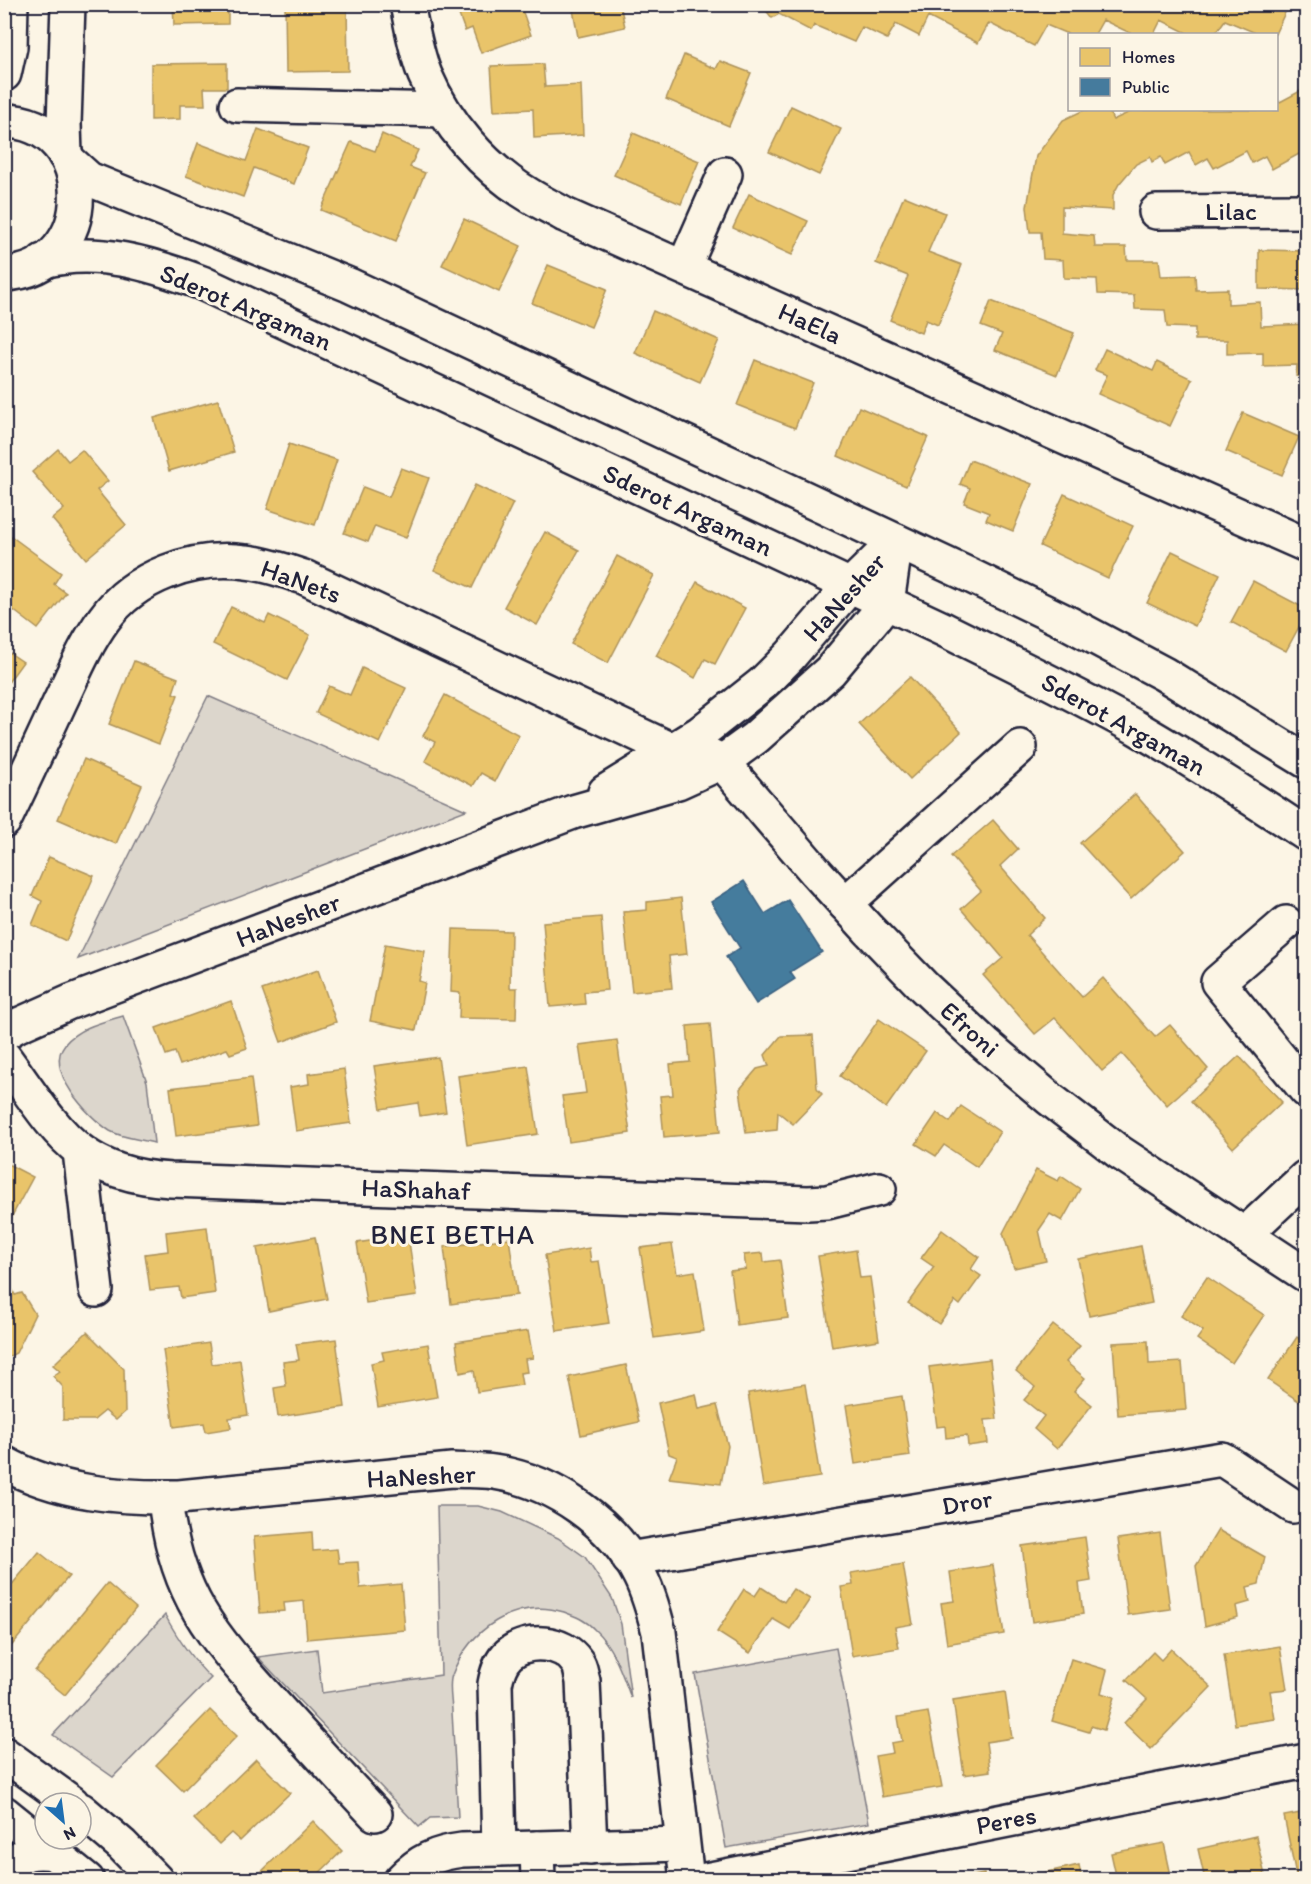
<svg xmlns="http://www.w3.org/2000/svg" width="1311" height="1884" font-family="Itim,sans-serif">
<rect width="100%" height="100%" fill="#fcf5e5"/>
<filter id="ink" filterUnits="userSpaceOnUse"><feTurbulence type="fractalNoise" baseFrequency=".0167" numOctaves="2"/><feDisplacementMap in="SourceGraphic" scale="12" xChannelSelector="R" yChannelSelector="G"/><feConvolveMatrix kernelMatrix="1 2 1 2 8 2 1 2 1" color-interpolation-filters="sRGB"/></filter>
<g filter="url(#ink)">
<g fill="#dcd6cc" stroke="#7f7c84" stroke-width="1.5">
<path d="M208,696l258,114 -388,149z"/>
<path d="M123,1016l24,66 7,61c-13,-4 -32,-5 -44,-12 -22,-14 -66,-61 -45,-87 14,-17 38,-22 58,-28z"/>
<path d="M437,1506h41l24,6 56,26 27,19 27,41 9,26 10,74c-9,-24 -17,-50 -36,-68 -9,-10 -20,-14 -31,-18 -49,-15 -95,18 -112,63 -4,10 0,26 0,37 2,35 4,70 6,105l-28,1 -11,9 -161,-170 59,-8 5,44 119,-18z"/>
<path d="M165,1615c13,24 26,44 46,63l-98,99 -60,-42z"/>
<path d="M836,1648l33,175 -143,25 -31,-174z"/>
</g>
<g fill="#e9c46a" stroke="#ad935c" stroke-width="1.5">
<path d="M173,4h55v20l-54,1z"/>
<path d="M285,4h62l1,67 -62,1z"/>
<path d="M455,4h65l11,31 -50,18 -9,-25 -7,3z"/>
<path d="M572,4h48l5,23 -47,10z"/>
<path d="M761,4h528l-14,30h-17l-33,-14 -10,14h-26l-28,-14 -7,14h-22l-29,-14 -8,14 -25,1 -24,-10 -12,21 -45,-23 -11,20 -50,-26 -9,19 -23,-12 -9,15 -25,-12 -8,15 -40,-17 -3,6 -32,-17 -7,4z"/>
<path d="M684,55l32,14 4,-8 31,12 -22,53 -63,-27z"/>
<path d="M227,63v25h-23l1,17h-25v14l-29,1v-56z"/>
<path d="M543,64l2,23 36,-2 2,50 -49,3 -1,-29 -39,2 -3,-45z"/>
<path d="M1306,88v79l-7,-13 -27,15 -7,-13 -13,7 -6,-12 -32,17 -6,-10 -12,7 -7,-13 -24,13 -4,-8 -9,5 -2,-5 -14,7 -17,20 -6,11v15l-51,-3v26l32,3 1,11h31l1,13h32l2,16 34,-1 1,15 32,-1v15l32,-2 1,24 45,-2v53l-10,-1 1,-11 -34,1v-13l-36,1v-14h-32v-12l-28,-1 -2,-17 -30,-1 -1,-14 -36,-1 -1,-15 -33,-1 -1,-18 -20,-1 -2,-27h-11l-3,-25 9,-51 27,-36 21,-10h24l5,10 21,-10h142v-6z"/>
<path d="M791,106l50,23 -22,46 -50,-23z"/>
<path d="M258,129l50,19 -14,36 -40,-16 -11,29 -57,-21 12,-33 48,18z"/>
<path d="M633,133l66,28 -18,43 -67,-29z"/>
<path d="M382,134l36,16 -8,17 15,6 -29,68 -75,-31 30,-68 24,9z"/>
<path d="M749,194l59,27 -16,34 -59,-27z"/>
<path d="M904,196l41,17 -17,39 34,13 -24,60 -12,-5 -5,13 -31,-13 18,-44 -32,-13z"/>
<path d="M464,219l57,27 -22,46 -57,-27z"/>
<path d="M1259,250l47,1v39l-47,-1z"/>
<path d="M548,265l59,24 -16,38 -59,-24z"/>
<path d="M991,301l83,32 -17,42 -62,-25 7,-16 -21,-8z"/>
<path d="M653,311l66,29 -19,42 -65,-29z"/>
<path d="M1105,349l48,22 4,-9 35,17 -22,47 -72,-32 9,-19 -12,-5z"/>
<path d="M755,360l58,23 -18,45 -58,-23z"/>
<path d="M218,400l16,52 -65,19 -15,-53z"/>
<path d="M859,407l69,30 -22,49 -68,-30z"/>
<path d="M1243,413l56,24 -17,38 -56,-24z"/>
<path d="M289,444l48,16 -22,65 -48,-16z"/>
<path d="M58,449l10,12 14,-11 26,31 -11,9 29,35 -40,34 -34,-40 12,-10 -32,-37z"/>
<path d="M970,460l62,24 -19,47 -27,-11 3,-7 -25,-10 6,-15 -10,-4z"/>
<path d="M401,468l28,10 -23,60 -31,-12 -7,16 -24,-9 19,-46 26,10z"/>
<path d="M475,485l38,18 -41,85 -38,-18z"/>
<path d="M1064,494l69,32 -25,52 -68,-32z"/>
<path d="M4,531l57,42 -7,11 12,9 -28,36 -34,-26z"/>
<path d="M545,532l34,18 -42,75 -33,-18z"/>
<path d="M1172,551l48,23 -25,52 -48,-23z"/>
<path d="M617,556l37,19 -46,88 -37,-19z"/>
<path d="M1253,581l53,28v5l-20,37 -55,-29z"/>
<path d="M697,582l48,26 -30,56 -10,-5 -10,19 -39,-22z"/>
<path d="M231,607l34,16 4,-8 41,20 -23,45 -74,-36z"/>
<path d="M4,649l19,13 -19,26z"/>
<path d="M134,661l44,17 -5,15 5,2 -19,49 -50,-20z"/>
<path d="M362,668l44,20 -26,55 -64,-30 13,-27 21,9z"/>
<path d="M910,677l51,55 -51,47 -51,-55z"/>
<path d="M445,695l74,40 -24,46 -14,-8 -8,13 -48,-25 10,-19 -12,-6z"/>
<path d="M84,759l58,26 -26,59 -58,-25z"/>
<path d="M1135,794l50,57 -54,48 -51,-56z"/>
<path d="M993,820l25,29 -18,17 45,52 -18,17 55,62 21,-19 52,59 15,-12 38,44 -41,36 -45,-51 -20,17 -47,-53 -20,16 -52,-59 20,-17 -42,-49 20,-18 -30,-35z"/>
<path d="M49,857l45,19 -28,65 -34,-16 10,-24 -10,-5z"/>
<path d="M681,898l6,56 -18,2 3,32 -40,4 -9,-80 24,-2v-8z"/>
<path d="M601,917l6,73 -23,2 1,12 -35,3 -7,-85z"/>
<path d="M453,929l58,2 -1,57h7l-1,31 -57,-1 1,-25 -9,-1z"/>
<path d="M385,944l40,7 -6,30 6,2 -9,47 -46,-9z"/>
<path d="M318,970l18,52 -55,20 -19,-52z"/>
<path d="M231,1001l16,47 -17,6 -3,-5 -47,16 -5,-13 -9,3 -10,-27z"/>
<path d="M879,1019l47,32 -40,57 -46,-32z"/>
<path d="M710,1024l10,108 -56,5 -4,-41 13,-1 -3,-31 20,-2 -3,-36z"/>
<path d="M813,1035l4,53 5,6 -29,30 -15,-12 -1,18 -31,3 -6,-44 17,-20 12,-3 -4,-11 16,-19z"/>
<path d="M617,1040l13,93 -61,9 -7,-46 24,-3 -7,-48z"/>
<path d="M1239,1056l43,46 -49,46 -42,-47z"/>
<path d="M438,1057l8,55 -26,4 -2,-13 -37,6 -7,-43z"/>
<path d="M528,1066l10,68 -71,11 -9,-69z"/>
<path d="M344,1069l7,54 -55,8 -6,-44 19,-3 -1,-10z"/>
<path d="M251,1078l6,48 -81,10 -6,-48z"/>
<path d="M961,1106l39,26 -23,35 -33,-22 -8,11 -20,-12 21,-31 13,9z"/>
<path d="M4,1162l29,15 -29,54z"/>
<path d="M1036,1170l22,11 3,-5 19,13 -18,32 -12,-7 -11,16 7,31 -32,7 -11,-35z"/>
<path d="M207,1227l8,66 -34,5 -2,-11 -29,3 -5,-36 23,-3 -2,-19z"/>
<path d="M942,1230l37,27 -8,12 10,7 -21,29 -5,-4 -16,23 -31,-21 26,-36 -13,-9z"/>
<path d="M408,1235l9,61 -51,7 -9,-60z"/>
<path d="M315,1237l12,62 -58,12 -12,-63z"/>
<path d="M509,1238l8,57 -66,9 -7,-57z"/>
<path d="M672,1244l5,30 18,-3 9,60 -50,7 -14,-90z"/>
<path d="M1141,1246l11,57 -63,13 -11,-57z"/>
<path d="M589,1248l2,14 8,-1 10,62 -52,8 -12,-76z"/>
<path d="M856,1250l4,28 10,-1 9,63 -47,7 -14,-91z"/>
<path d="M763,1253l1,9 16,-2 8,58 -51,7 -7,-54 16,-2 -2,-14z"/>
<path d="M4,1272l11,23 7,-2 13,21 -19,39 -12,6z"/>
<path d="M1207,1277l57,38 -32,48 -35,-24 6,-8 -22,-15z"/>
<path d="M1053,1325l27,21 -14,16 19,16 -11,13 18,14 -35,44 -23,-20 10,-13 -20,-16 11,-13 -19,-16z"/>
<path d="M528,1331l5,27 -8,1 2,13 -7,1 2,12 -45,7 -3,-22 -14,3 -4,-31z"/>
<path d="M87,1332l37,37 1,43 -9,8 -11,-9 -11,9h-31v-33l-10,-11 7,-5 -7,-6z"/>
<path d="M1297,1337l9,6v63l-38,-26z"/>
<path d="M336,1339l9,68 -67,10 -4,-29 12,-2 -3,-24 16,-2 -3,-16z"/>
<path d="M1148,1341l1,23 33,-2 4,48 -68,5 -5,-72z"/>
<path d="M209,1343l3,21 28,-4 8,55 -19,3 2,10 -25,4 -2,-9 -30,4 -11,-77z"/>
<path d="M428,1344l9,53 -59,10 -7,-44 13,-3 -2,-8z"/>
<path d="M990,1359l7,60 -12,1 3,23 -20,3 -1,-10 -21,2 -1,-12 -8,1 -8,-60z"/>
<path d="M626,1365l13,57 -58,13 -12,-58z"/>
<path d="M805,1384l15,93 -57,9 -15,-93z"/>
<path d="M696,1394l3,15 18,-4 11,41 -7,38 -52,-6 8,-21 -8,-3 -11,-51z"/>
<path d="M902,1396l8,60 -55,8 -9,-59z"/>
<path d="M1218,1530l47,27 -6,27 -12,3 3,15 -14,4 2,11 -33,9 -9,-60z"/>
<path d="M312,1532l1,19 24,-2 2,14 19,-1 2,26 41,-4 4,46 -98,9 -3,-38 -20,2 1,8 -25,2 -6,-76z"/>
<path d="M1160,1533l10,76 -42,6 -10,-76z"/>
<path d="M1085,1537l6,44 -12,2 4,31 -51,8 -10,-76z"/>
<path d="M39,1552l30,24 -65,79v-61z"/>
<path d="M903,1564l10,60 -18,3 4,21 -47,8 -11,-69 12,-2 -2,-12z"/>
<path d="M993,1565l11,69 -57,10 -6,-41 13,-2 -4,-29z"/>
<path d="M107,1583l29,25 -71,87 -30,-24z"/>
<path d="M761,1587l23,15 9,-13 17,10 -20,30 -17,-10 -23,34 -33,-21 27,-43 11,7z"/>
<path d="M1280,1646l7,43 -17,2 5,28 -40,6 -11,-70z"/>
<path d="M1171,1649l40,38 -60,62 -27,-26 23,-24 -21,-19 27,-28 8,8z"/>
<path d="M1071,1659l36,11 -6,23 13,4 -10,33 -13,-4 -2,6 -37,-11z"/>
<path d="M1005,1692l7,46 -26,4 4,29 -26,4 -11,-75z"/>
<path d="M210,1710l27,26 -54,55 -27,-26z"/>
<path d="M928,1712l14,75 -60,10 -7,-41 18,-3 -2,-10 11,-2 -4,-24z"/>
<path d="M256,1759l34,34 -50,48 -9,-8 -12,11 -25,-25z"/>
<path d="M1306,1812v68h-9l-13,-64z"/>
<path d="M313,1821l29,30 -30,29h-59z"/>
<path d="M1256,1836l10,44h-61l-7,-31z"/>
<path d="M1164,1843l8,37h-55l-6,-27z"/>
<path d="M1079,1865l3,15h-71z"/>
<path d="M984,1874l1,6h-32z"/>
</g>
<path fill="#457b9d" stroke="#3a6080" stroke-width="1.5" d="M744,881l21,33 23,-14 34,52 -32,20 5,7 -39,25 -30,-47 14,-9 -29,-46z"/>
<g fill="none" stroke-linecap="round" stroke-linejoin="round">
<g stroke="#22223b" stroke-width="38">
<g id="minor">
<path d="M407,4c5,24 9,49 18,71 21,49 59,93 104,120 11,7 24,13 36,20l741,330"/>
<path d="M237,105l206,5"/>
<path d="M69,161l20,18 260,106 620,290 99,48 96,51 142,87"/>
<path d="M1156,212l150,-1"/>
<path d="M43,261c55,-14 108,3 159,22l741,346c64,32 129,63 192,98 58,34 115,70 171,107"/>
<path d="M684,267l41,-93"/>
<path d="M605,792l95,-59 62,-49 28,-28 60,-70 46,-45"/>
<path d="M4,821c19,-39 37,-78 55,-117 14,-29 26,-59 45,-85 31,-43 90,-64 142,-57 20,2 39,9 58,15l370,174 37,5 10,5 95,111 52,57 56,58 61,57 65,55 69,53 187,123"/>
<path d="M845,904l175,-157"/>
<path d="M1286,923l-68,59 88,108"/>
<path d="M4,1033l12,-7 54,-24 503,-190 105,-30 44,-20 33,-24 75,-67 57,-68 9,-62"/>
<path d="M4,1057c52,71 71,117 167,123l637,23 19,-1 52,-13"/>
<path d="M80,1151l16,139"/>
<path d="M1244,1235l62,-58"/>
<path d="M4,1463c53,30 115,35 175,34l273,-27c14,1 28,0 42,2 59,9 119,50 146,104 9,18 14,37 19,56l28,248"/>
<path d="M165,1497c9,100 50,142 114,213 32,35 64,70 96,104"/>
<path d="M629,1559l593,-100 71,47"/>
<path d="M4,1754l68,49"/>
<path d="M81,1810l41,35 34,35"/>
<path d="M4,1813l83,67"/>
<path d="M537,1848l1,32"/>
<path d="M499,1849l-4,-165c2,-11 5,-22 14,-30 19,-16 54,-13 68,8 4,5 4,13 6,19l7,166"/>
<path d="M4,1871c19,-19 25,-21 52,-18"/>
<path d="M401,1880c18,-19 35,-27 61,-30l220,-6"/>
<path d="M706,1880l600,-119"/>
</g>
</g>
<g stroke="#22223b" stroke-width="38">
<g id="major">
<path d="M4,74l6,-27 1,-43"/>
<path d="M4,121c96,1 97,149 0,153"/>
<path d="M65,155l-1,-31 4,-120"/>
</g>
</g>
<use href="#minor" stroke="#fcf5e5" stroke-width="33"/>
<use href="#major" stroke="#fcf5e5" stroke-width="33"/>
</g>
</g>
<g text-anchor="middle" stroke-width="6" stroke-linejoin="round" paint-order="stroke">
<g font-size="26" fill="#22223b" stroke="#fcf5e5">
<text x="1231" y="220">Lilac</text>
<text transform="translate(246 307) rotate(23)" y="9">Sderot Argaman</text>
<text transform="translate(810 323) rotate(24)" y="9">HaEla</text>
<text transform="translate(688 510) rotate(25)" y="9">Sderot Argaman</text>
<text transform="translate(301 581) rotate(20)" y="9">HaNets</text>
<text transform="translate(844 597) rotate(-48)" y="9">HaNesher</text>
<text transform="translate(1124 724) rotate(29)" y="9">Sderot Argaman</text>
<text transform="translate(288 920) rotate(-21)" y="9">HaNesher</text>
<text transform="translate(970 1029) rotate(42)" y="9">Efroni</text>
<text transform="translate(416 1189) rotate(2)" y="9">HaShahaf</text>
<text transform="translate(421 1476) rotate(-3)" y="9">HaNesher</text>
<text transform="translate(967 1502) rotate(-10)" y="9">Dror</text>
<text transform="translate(1006 1820) rotate(-11)" y="9">Peres</text>
</g>
<g font-size="27" letter-spacing="1.5" fill="#22223b" stroke="#fcf5e5">
<text x="453" y="1244">BNEI BETHA</text>
</g>
</g>
<rect width="1311" height="1884" fill="none" stroke="#fcf5e5" stroke-width="24"/>
<rect x="12" y="12" width="1287" height="1860" fill="none" stroke="#22223b" stroke-width="2" filter="url(#ink)"/>
<rect x="1068" y="33" width="210" height="78" fill="#fcf5e5" stroke="#a5a1a1" stroke-width="1.5"/>
<rect x="1080" y="48" width="30" height="18" fill="#e9c46a" stroke="#a5a1a1" stroke-width="1.5"/>
<text x="1122" y="63" font-size="18" fill="#22223b">Homes</text>
<rect x="1080" y="78" width="30" height="18" fill="#457b9d" stroke="#a5a1a1" stroke-width="1.5"/>
<text x="1122" y="93" font-size="18" fill="#22223b">Public</text>
<g transform="translate(63 1821) rotate(152)"><circle r="28" fill="#fcf5e5" stroke="#a5a1a1" stroke-width="1.5"/>
<path d="M0-4.5L10 22L0 15L-10 22Z" fill="#1f6fb2"/>
<text y="-9" font-size="16" font-weight="bold" text-anchor="middle" fill="#22223b">N</text>
</g>
</svg>
